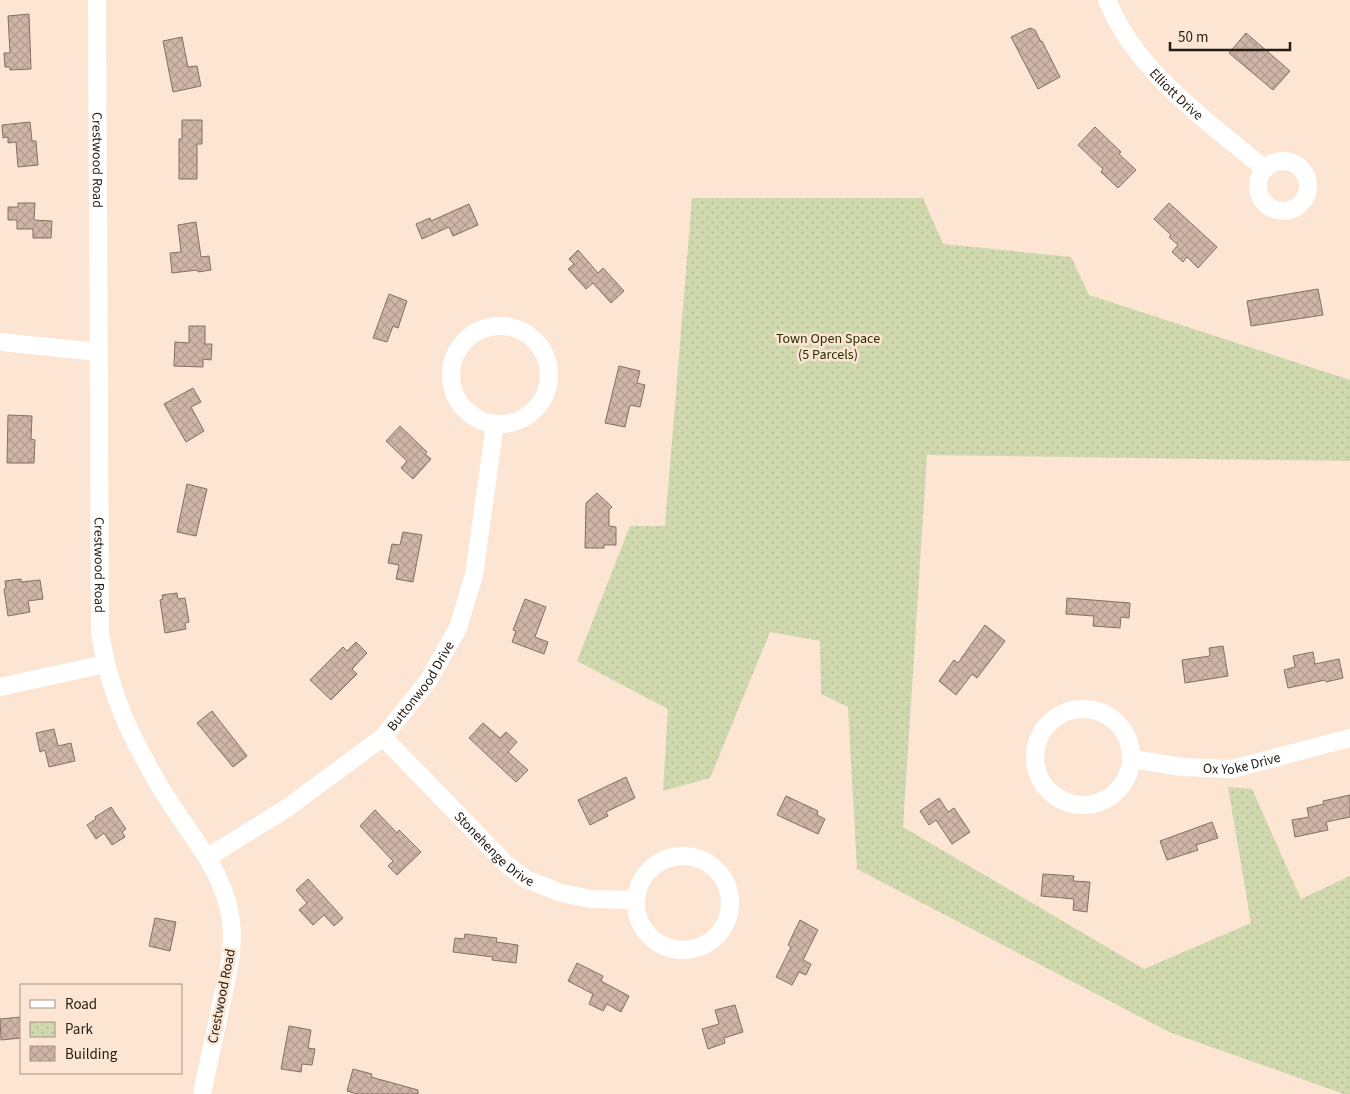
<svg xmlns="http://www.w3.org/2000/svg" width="1350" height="1094" font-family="'Source Sans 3',sans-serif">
<defs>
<pattern id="park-dots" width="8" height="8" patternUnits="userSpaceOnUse" patternTransform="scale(1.25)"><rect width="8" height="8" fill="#d0d8ae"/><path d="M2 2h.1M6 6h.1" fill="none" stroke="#b2b995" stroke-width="1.8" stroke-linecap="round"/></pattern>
<pattern id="building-cross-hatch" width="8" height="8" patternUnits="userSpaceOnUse" patternTransform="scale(1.25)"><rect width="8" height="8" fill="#cfb4a8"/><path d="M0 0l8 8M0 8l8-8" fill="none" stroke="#b29a90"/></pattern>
</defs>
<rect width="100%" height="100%" fill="#fce5d2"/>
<path fill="url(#park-dots)" d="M692,198h231l20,46 128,13 18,38 261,85v81l-423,-6 -24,372 241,142 107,-46 -23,-136 24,2 49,110 49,-23v218h-6l-175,-62 -312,-163 -9,-162 -27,-13 -1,-53 -50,-9 -60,146 -47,13 5,-82 -91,-48 53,-135h35z"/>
<g fill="url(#building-cross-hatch)" stroke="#866e62">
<path d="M29,14l2,55 -21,1v-3h-5l-1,-14h6l-2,-37z"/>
<path d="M1030,28l5,2 6,12 1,-1 18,36 -22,12 -27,-52z"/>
<path d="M1246,33l44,38 -17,19 -44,-37z"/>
<path d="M182,37l6,30 9,-1 4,20 -28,6 -10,-51z"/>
<path d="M182,120h20v24h-5v35h-18v-40h3z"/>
<path d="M30,122l2,19h4l2,24 -20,2 -2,-25 -8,1v-6l-5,1 -1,-13z"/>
<path d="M1095,127l26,25 -2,2 17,16 -18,18 -17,-16 2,-3 -25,-24z"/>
<path d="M18,203h17l-1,17 18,1 -1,17h-18v-9h-16v-9h-9v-13h10z"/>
<path d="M1169,203l48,44 -19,21 -11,-11 -4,5 -11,-10 6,-7 -9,-8 2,-2 -17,-16z"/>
<path d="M469,204l9,21 -25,11 -4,-9 -27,12 -6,-15 14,-6 1,3z"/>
<path d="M196,222l5,35 8,-1 2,14 -13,2 -1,-2 -25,3 -2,-20 11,-1 -3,-27z"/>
<path d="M578,250l20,23 5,-5 21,23 -13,12 -18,-20 -7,6 -18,-20 6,-5 -5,-5z"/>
<path d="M1318,289l5,26 -72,11 -4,-25z"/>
<path d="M389,294l18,7 -9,27 -5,-2 -6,16 -14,-4z"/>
<path d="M189,326h16v18h7l-1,16 -8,-1v8l-29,-1 1,-24 14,1z"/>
<path d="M619,366l21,5 -3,12 8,2 -5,22 -10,-2 -5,22 -20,-4z"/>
<path d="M193,388l8,14 -10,5 13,24 -18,11 -22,-38z"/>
<path d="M8,415l24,1 -1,23 4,1 -1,23h-27z"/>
<path d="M400,426l27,26 -2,2 6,5 -18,20 -12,-11 6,-7 -21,-20z"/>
<path d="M187,484l20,5 -11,47 -19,-4z"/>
<path d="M597,493l15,14 -3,3v16l7,1v18h-12v3h-19l1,-45z"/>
<path d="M403,532l19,3 -9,47 -17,-3 3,-14 -11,-2 4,-19 8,1z"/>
<path d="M21,579v3l19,-2 3,19 -15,2 2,11 -22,4 -4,-27h2l-1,-8z"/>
<path d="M177,593l1,6 7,-1 4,24 -4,1 1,6 -21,4 -5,-33 3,-1 -1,-4z"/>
<path d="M1067,598l63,5 -1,15 -8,-1 -1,11 -27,-2 1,-10 -28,-2z"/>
<path d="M525,599l21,8 -11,30 13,5 -4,12 -32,-12 4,-11 -3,-1z"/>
<path d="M985,625l20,16 -28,37 -5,-4 -16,21 -17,-14 15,-21 4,3z"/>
<path d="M356,642l11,11 -15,16 5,5 -26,26 -21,-20 33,-33 4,4z"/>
<path d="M1223,646l5,30 -43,7 -3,-23 28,-4 -1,-8z"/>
<path d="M1313,652l2,12 24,-5 4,19 -17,4 -1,-2 -37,8 -4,-18 11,-3 -2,-11z"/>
<path d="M212,711l35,45 -14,11 -36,-44z"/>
<path d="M483,723l17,15 6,-6 11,10 -9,10 20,18 -12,12 -47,-44z"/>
<path d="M54,729l4,17 13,-3 4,18 -26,6 -4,-17 -5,2 -4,-19z"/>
<path d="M626,777l9,21 -29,14 2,4 -18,9 -12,-25z"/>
<path d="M1350,795v22l-24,5 2,8 -33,7 -3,-17 17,-3 -2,-9 17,-4 -1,-3z"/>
<path d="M786,796l32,15 -1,4 8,4 -7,15 -41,-19z"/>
<path d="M939,798l9,14 6,-4 16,24 -18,12 -16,-24 -7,5 -9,-14z"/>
<path d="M111,807l15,22 -4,3 3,5 -13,8 -8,-12 -8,6 -9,-14 9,-6 -1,-2z"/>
<path d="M375,810l22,23 2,-3 22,22 -24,23 -9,-9 5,-5 -33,-35z"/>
<path d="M1212,822l6,16 -22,7 2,5 -31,10 -7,-19z"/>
<path d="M1043,874l31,2 -1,5 17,1 -3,30 -14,-2 1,-11 -33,-3z"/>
<path d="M308,879l35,39 -9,8 -10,-11 -11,10 -14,-15 8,-7 -11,-13z"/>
<path d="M155,918l21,4 -6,29 -21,-5z"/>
<path d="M800,920l18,10 -15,30 8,4 -5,11 -7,-3 -7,13 -16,-8 15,-30 -3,-2z"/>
<path d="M465,934l32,4 -1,4 22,3 -2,18 -24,-3 1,-3 -40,-5 2,-14 9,1z"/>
<path d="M577,963l26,13 -2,5 28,15 -8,16 -14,-8 -4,7 -14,-7 4,-10 -25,-13z"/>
<path d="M735,1005l8,27 -19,6 1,5 -17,6 -6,-20 17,-5 -4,-14z"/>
<path d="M21,1017v21l-20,2 -1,-21z"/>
<path d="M289,1026l22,4 -3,18 7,1 -3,16 -10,-1 -1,8 -20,-3z"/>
<path d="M353,1069l19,5 -1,3 47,13v4h-61l-10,-3z"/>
</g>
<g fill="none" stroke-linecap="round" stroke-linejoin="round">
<g stroke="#fff" stroke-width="18">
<path id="s1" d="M97,0l3,633c10,62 30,103 62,157 28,47 69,86 70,144 0,24 -6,48 -11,71 -6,30 -13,59 -19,89"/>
<path id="s2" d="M1107,0c29,72 100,121 158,169"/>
<circle cx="1283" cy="186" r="25"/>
<circle cx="500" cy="375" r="49"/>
<path d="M0,342l98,10"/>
<path d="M0,687l105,-23"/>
<circle cx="1083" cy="757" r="48"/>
<path id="s3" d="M383,737l123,127 20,15 35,14 30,6 45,1"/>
<path id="s4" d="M1132,759l50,8 50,2 118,-31"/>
<circle cx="683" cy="903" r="47"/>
<path id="s5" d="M208,857l79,-49 96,-71 45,-56 30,-53 16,-53 21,-151"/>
</g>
</g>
<g text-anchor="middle" stroke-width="5" stroke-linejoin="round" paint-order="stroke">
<g font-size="14" fill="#241c15" stroke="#fce5d2">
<text dy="5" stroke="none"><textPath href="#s2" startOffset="118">Elliott Drive</textPath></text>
<text dy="5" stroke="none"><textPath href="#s1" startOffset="160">Crestwood Road</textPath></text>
<text dy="5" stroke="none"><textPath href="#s1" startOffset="565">Crestwood Road</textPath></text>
<text dy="5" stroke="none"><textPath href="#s5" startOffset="276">Buttonwood Drive</textPath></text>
<text dy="5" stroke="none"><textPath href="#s4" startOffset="111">Ox Yoke Drive</textPath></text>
<text dy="5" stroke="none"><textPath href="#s3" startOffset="158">Stonehenge Drive</textPath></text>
<text transform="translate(221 996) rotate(-79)" y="5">Crestwood Road</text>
</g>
<g font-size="14" fill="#2a2e07" stroke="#fce5d2">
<text x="828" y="343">Town Open Space<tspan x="828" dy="16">(5 Parcels)</tspan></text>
</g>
</g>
<rect x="20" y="984" width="162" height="90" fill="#fce5d2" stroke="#a69586"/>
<rect x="30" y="1000" width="25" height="8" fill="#ffffff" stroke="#a69586"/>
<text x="65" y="1009" font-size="15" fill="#241c15">Road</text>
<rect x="30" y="1022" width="25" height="15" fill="url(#park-dots)" stroke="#a69586"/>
<text x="65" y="1034" font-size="15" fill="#241c15">Park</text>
<rect x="30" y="1046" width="25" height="15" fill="url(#building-cross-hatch)" stroke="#a69586"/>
<text x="65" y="1059" font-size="15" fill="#241c15">Building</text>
<path d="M1170 42v8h120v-8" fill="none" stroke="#241c15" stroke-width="2.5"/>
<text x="1178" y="42" font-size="15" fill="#241c15" stroke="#fce5d2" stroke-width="4" paint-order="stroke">50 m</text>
</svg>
